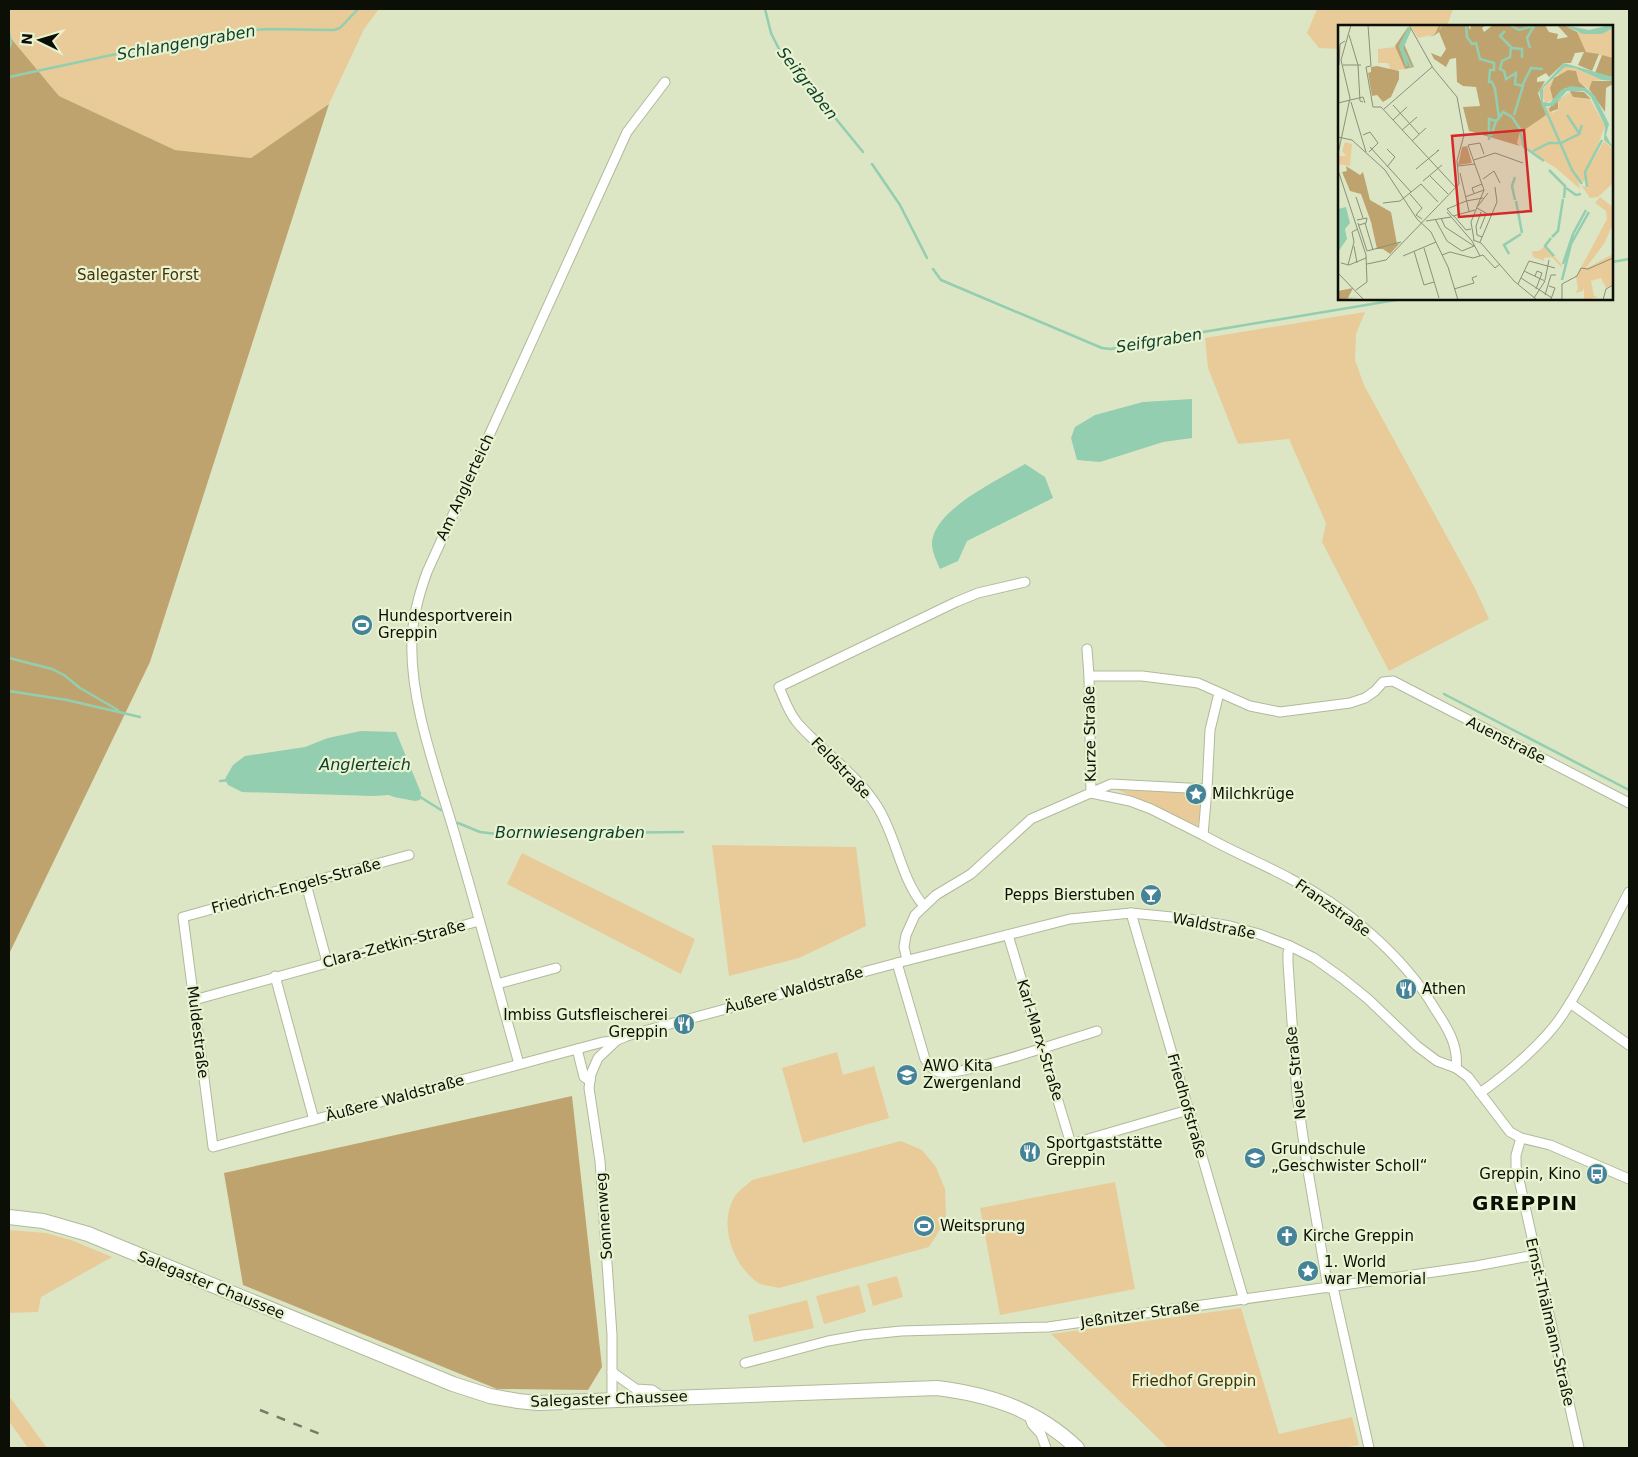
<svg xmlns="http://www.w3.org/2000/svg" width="1638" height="1457" font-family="'DejaVu Sans',sans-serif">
<rect width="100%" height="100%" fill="#dce6c5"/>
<g fill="#e8cb98">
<path d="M9,9h370l-15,20 -35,75 -78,54 -76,-8 -116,-54 -50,-60z"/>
<path d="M1317,9h136l-6,17h-108v23l-20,-1 -12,-15z"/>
<path d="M1365,312l-9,22 -1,26 9,25 111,203 14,31 -14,7 -86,45 -67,-129 4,-19 -37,-84 -51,5 -30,-76 -3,-30z"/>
<path d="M1118,790l84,2 -4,34z"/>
<path d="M712,845l144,2 10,79 -67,32 -70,18z"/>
<path d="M522,853l173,86 -14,35 -174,-90z"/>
<path d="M837,1052l6,23 31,-9 15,52 -86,25 -21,-75z"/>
<path d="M901,1141l21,9 14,17 9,22 1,31 -17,27 -150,41c-7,-2 -17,-2 -22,-6 -25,-18 -39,-59 -22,-86 4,-6 12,-11 17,-16z"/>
<path d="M1115,1182l20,107 -135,26 -20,-107z"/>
<path d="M9,1230l37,3 25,7 41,17 -71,40 -3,15 -29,1z"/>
<path d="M897,1276l6,21 -30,9 -6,-22z"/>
<path d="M859,1285l7,27 -42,12 -8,-28z"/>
<path d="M807,1300l7,28 -60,14 -6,-27z"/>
<path d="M1241,1308l38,126 73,-17 7,28 -15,3h-176l-117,-114z"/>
<path d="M9,1396l38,52h-19l-19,-27z"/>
</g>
<g fill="#bfa36f">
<path d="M9,36l50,60 116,54 76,8 78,-54 -179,558 -141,292z"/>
<path d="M572,1096l30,271 -14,23 -91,-1 -254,-104 -19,-112z"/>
</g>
<g fill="#92ceaf">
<path d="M1192,399v39l-29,4 -63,20 -23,-2 -6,-22 4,-11 20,-12 48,-13z"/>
<path d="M1025,464l20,13 8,21 -86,43 -9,20 -18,8c-3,-7 -8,-17 -8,-25 0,-34 67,-64 93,-80z"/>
<path d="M361,731l35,1 25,61 -1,7 -5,1 -21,-4 -5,-2 -15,1 -132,-4 -14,-7 -3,-6 8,-14 12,-9 60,-9 23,-9z"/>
</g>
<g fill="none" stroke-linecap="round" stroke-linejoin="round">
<g stroke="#92ceaf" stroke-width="2.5">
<path d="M765,9l6,24 8,16 84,103"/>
<path d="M9,33l2,10 -2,5"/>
<path d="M9,77l196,-42 61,-6 68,1 6,-2 18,-19"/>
<path d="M872,164l28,41 27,53"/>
<path d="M1612,262l17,-3"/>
<path d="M933,269l8,11 161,68 9,1 50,-10 241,-40"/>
<path d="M9,658l43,11 12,6 16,13 38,22"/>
<path d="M9,691l58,9 73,17"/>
<path d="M1444,694l185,96"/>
<path d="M220,781l10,-1"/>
<path d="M417,795l24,15"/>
<path d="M458,823l22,9 17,2 186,-2"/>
</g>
<g stroke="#b0ba9b" stroke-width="11">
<g id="street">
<path d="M1087,649l2,27 2,117"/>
<path d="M1089,676h53l56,7 52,23 30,6 70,-9 15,-5 10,-7 8,-9 10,-1 236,122"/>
<path d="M1207,789l3,-59 9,-37"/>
<path d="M1203,835c28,16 58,28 86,43 56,28 114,77 146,131 12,18 24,37 21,59"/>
<path d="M409,855l-226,62 30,230 334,-90 56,-15 12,-1 12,-5 17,-5 253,-68 173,-44 61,-6 51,5 48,8 29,8 31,12 24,12 28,20 26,21 49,47 20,15 19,7 12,9 42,55 11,6 29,7 79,34"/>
<path d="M306,884l21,78"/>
<path d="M924,906c-24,-28 -27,-69 -47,-100 -15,-24 -39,-43 -60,-63 -7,-7 -15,-14 -21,-22 -8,-10 -12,-23 -17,-34l177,-85 22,-9 47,-11"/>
<path d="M1131,913l113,387"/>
<path d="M1008,935l63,209 117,-34"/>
<path d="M1290,946l-2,7v10l9,132 10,70 21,123"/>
<path d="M907,960l-3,-13 2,-12 9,-20 21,-20 35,-21 60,-55 80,-35 96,5 -4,46 -52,-26 -21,-8 -39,-8"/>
<path d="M897,963l28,96c3,5 7,10 13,13 21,6 132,-33 159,-41"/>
<path d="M275,976l39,144"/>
<path d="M497,984l59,-16"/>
<path d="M194,1000l285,-79"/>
<path d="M1570,1003l59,42"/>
<path d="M577,1049l7,28 6,4"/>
<path d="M519,1064c-20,-71 -39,-144 -60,-215 -18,-66 -50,-142 -47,-210 1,-23 7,-45 15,-67l200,-440 38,-50"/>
<path d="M1480,1093c28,-20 65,-51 83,-79 25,-37 45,-83 66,-122"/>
<path d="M1521,1138l-5,17v11l63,282"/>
<path d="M1333,1287l36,161"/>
<path d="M745,1363l83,-22 34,-6 39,-4 147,-4 428,-61 59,-11"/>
<path d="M612,1372l24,17 16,1 10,7"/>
<path d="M612,1400v-65l-12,-174 -11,-73 2,-14 7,-16 17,-16"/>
<path d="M1028,1412l4,12 9,10 5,14"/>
</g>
</g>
<g stroke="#b0ba9b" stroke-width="16">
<path id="secondary" d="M9,1217l34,4 45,13 365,150 37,12 28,5 20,2 399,-15c55,7 100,22 140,60"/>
</g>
<use href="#street" stroke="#fff" stroke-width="9"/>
<use href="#secondary" stroke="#fff" stroke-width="14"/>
<path stroke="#757b66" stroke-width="2.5" stroke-dasharray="9 9" stroke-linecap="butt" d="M260,1410l60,24"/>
</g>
<defs>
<g id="stadium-disc" transform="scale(1.125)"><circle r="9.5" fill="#448398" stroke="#e9f3d2"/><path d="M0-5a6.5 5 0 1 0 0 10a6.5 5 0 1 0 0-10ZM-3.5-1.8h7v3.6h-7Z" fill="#fff"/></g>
<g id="sight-disc" transform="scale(1.125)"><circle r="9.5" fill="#448398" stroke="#e9f3d2"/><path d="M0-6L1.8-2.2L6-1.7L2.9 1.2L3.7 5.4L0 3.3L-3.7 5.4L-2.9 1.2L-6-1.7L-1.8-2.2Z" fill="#fff"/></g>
<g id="bar-disc" transform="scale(1.125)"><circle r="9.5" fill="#448398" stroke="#e9f3d2"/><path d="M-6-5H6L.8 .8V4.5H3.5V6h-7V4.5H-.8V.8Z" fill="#fff"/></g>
<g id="restaurant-disc" transform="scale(1.125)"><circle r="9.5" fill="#448398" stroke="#e9f3d2"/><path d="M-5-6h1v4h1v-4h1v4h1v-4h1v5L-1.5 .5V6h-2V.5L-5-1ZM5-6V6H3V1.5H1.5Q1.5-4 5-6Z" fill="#fff"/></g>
<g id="school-disc" transform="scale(1.125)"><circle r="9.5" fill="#448398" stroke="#e9f3d2"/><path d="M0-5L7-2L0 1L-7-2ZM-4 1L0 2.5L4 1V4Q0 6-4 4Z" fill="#fff"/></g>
<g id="bus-disc" transform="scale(1.125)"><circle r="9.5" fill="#448398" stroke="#e9f3d2"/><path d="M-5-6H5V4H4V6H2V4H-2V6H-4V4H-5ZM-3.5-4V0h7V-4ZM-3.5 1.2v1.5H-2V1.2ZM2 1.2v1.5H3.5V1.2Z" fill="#fff"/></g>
<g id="church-disc" transform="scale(1.125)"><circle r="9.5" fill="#448398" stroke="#e9f3d2"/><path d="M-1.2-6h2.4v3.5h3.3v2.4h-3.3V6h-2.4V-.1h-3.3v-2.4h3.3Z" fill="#fff"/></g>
</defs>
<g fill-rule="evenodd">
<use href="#stadium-disc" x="362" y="625"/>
<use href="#sight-disc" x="1196" y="794"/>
<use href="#bar-disc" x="1151" y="895"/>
<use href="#restaurant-disc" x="1406" y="989"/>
<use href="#restaurant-disc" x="684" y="1024"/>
<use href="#school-disc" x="907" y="1075"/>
<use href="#restaurant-disc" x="1030" y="1152"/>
<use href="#school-disc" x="1255" y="1158"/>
<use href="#bus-disc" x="1597" y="1174"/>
<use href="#stadium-disc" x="924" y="1226"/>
<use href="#church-disc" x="1287" y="1236"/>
<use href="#sight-disc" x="1308" y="1271"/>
</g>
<g text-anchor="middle" stroke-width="4.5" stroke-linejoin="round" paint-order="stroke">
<g font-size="15" fill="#453104" stroke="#e9f3d2">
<text x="138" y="280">Salegaster Forst</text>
<text x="1194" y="1386">Friedhof Greppin</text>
</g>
<g font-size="15" fill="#0c0f05" stroke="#e9f3d2">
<text transform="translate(465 487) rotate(-65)" y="5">Am Anglerteich</text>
<text transform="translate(1090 734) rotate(-91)" y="5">Kurze Straße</text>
<text transform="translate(1506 740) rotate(27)" y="5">Auenstraße</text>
<text transform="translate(841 768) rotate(46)" y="5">Feldstraße</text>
<text transform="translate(296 886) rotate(-15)" y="5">Friedrich-Engels-Straße</text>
<text transform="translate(1333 908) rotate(35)" y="5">Franzstraße</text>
<text transform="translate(1214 926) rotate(11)" y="5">Waldstraße</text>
<text transform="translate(394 944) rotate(-15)" y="5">Clara-Zetkin-Straße</text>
<text transform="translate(794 990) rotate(-15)" y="5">Äußere Waldstraße</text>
<text transform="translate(198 1032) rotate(83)" y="5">Muldestraße</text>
<text transform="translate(1040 1040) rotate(73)" y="5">Karl-Marx-Straße</text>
<text transform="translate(1296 1073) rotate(-96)" y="5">Neue Straße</text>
<text transform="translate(395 1098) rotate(-15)" y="5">Äußere Waldstraße</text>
<text transform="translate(1187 1106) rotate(74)" y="5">Friedhofstraße</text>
<text transform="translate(604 1216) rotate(-94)" y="5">Sonnenweg</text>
<text transform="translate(211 1285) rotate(22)" y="5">Salegaster Chaussee</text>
<text transform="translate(1140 1314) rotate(-8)" y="5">Jeßnitzer Straße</text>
<text transform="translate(1550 1322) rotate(77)" y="5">Ernst-Thälmann-Straße</text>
<text transform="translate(609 1399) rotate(-2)" y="5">Salegaster Chaussee</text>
</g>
<g font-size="15" fill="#0c0f05" stroke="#e9f3d2" text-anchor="start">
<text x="378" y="621">Hundesportverein<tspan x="378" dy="17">Greppin</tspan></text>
<text x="1212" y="799">Milchkrüge</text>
<text x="1135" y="900" text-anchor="end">Pepps Bierstuben</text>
<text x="1422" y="994">Athen</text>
<text x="668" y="1020" text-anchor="end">Imbiss Gutsfleischerei<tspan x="668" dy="17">Greppin</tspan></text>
<text x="923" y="1071">AWO Kita<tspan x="923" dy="17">Zwergenland</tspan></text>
<text x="1046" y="1148">Sportgaststätte<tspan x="1046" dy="17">Greppin</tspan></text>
<text x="1271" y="1154">Grundschule<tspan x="1271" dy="17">„Geschwister Scholl“</tspan></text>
<text x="1581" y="1179" text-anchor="end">Greppin, Kino</text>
<text x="940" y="1231">Weitsprung</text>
<text x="1303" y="1241">Kirche Greppin</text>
<text x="1324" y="1267">1. World<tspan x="1324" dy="17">war Memorial</tspan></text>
</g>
<g font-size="16" font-style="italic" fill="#0c3e29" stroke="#e9f3d2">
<text transform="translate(186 42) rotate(-10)" y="6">Schlangengraben</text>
<text transform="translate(808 83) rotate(52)" y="6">Seifgraben</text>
<text transform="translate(1159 340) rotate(-9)" y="6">Seifgraben</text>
<text x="365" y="770">Anglerteich</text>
<text x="570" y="838">Bornwiesengraben</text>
</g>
<g font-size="20" font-weight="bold" letter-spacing="1" fill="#0c0f05" stroke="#e9f3d2">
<text x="1525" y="1210">GREPPIN</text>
</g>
</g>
<g transform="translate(1338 25)">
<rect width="275" height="275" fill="#dce6c5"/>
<path d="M72,0h29l-4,9 -17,4zM275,3v30l-27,-6 -8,-13 -1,-7 31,-1zM58,22l9,22 -14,2 -3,-8h-10v-14zM227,42l10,1 27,12 -10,1 -3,8 -10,-7 -3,-9 -19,2zM216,53l-4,10 3,12 -8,3 -4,-12zM232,68l3,4 17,2 15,27 -21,56 -6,-3 2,10 -24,-21 -39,-25 5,-13 23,-15 -3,-8 7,1 3,5 6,-3 1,-8zM266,116l9,8v34l-15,14 -8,1 -9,-13 7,3 -3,-10 3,-10zM7,117l7,2 -2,22 -12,-2v-8h8l-4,-5zM262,172l13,10v17l-9,20 -19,25 28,-15v30l-7,4 -5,-10 -10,3 3,15 4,1 -14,3v-13l-1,4 -8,2 3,-4 -2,-12 31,-58 -1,-8 -11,-8zM207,221l17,19 -1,2 -9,-10 -8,1v3l-11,-4 -1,-6h7z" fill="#e8cb98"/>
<path d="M101,0h3l-3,5 4,-5h25l2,5 1,-5h15l-4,3 2,4 9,-7h52l4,7 9,2 -1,5 11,-2 -11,-12h7l13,7 9,20 13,2 -7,17 -14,-6 6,-13 -9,1 -4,10h-7l-15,14 -3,-4 -9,5v4l8,-1 -7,12 8,22 -26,18 -3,10 3,3 -51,-15 -6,-24 17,-1 -4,-19 -13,-1 -6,-4 -1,-24 -6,1 -4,8 -12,-8 -3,-6 10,4 5,-8 -7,-17 -4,3 -7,2 7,-3zM70,2l3,2 -7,15 10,23 -9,2 -10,-23zM264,30l11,3v19l-18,-4zM39,41l22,5v8l-8,18 -8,5 -6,-7 -5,1 -4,-23 3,-1v-5zM230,45l8,1 3,11 7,6h-21l-12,12 -3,-12 4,-10zM254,56h21v3l-7,4 -1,24 -16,-23zM233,66l13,1 7,7 -18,-2 -3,-5 -12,10v7l-8,3 -1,-4zM129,121l5,17 -14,2 4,-18zM8,141l14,9 3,-3 7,28 21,12 6,32 3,-1 -10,11 -7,-5h-6l-6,-27 -10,-28 -11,-3 -8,-19 5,-1zM15,263l-5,10 10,-1 -20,3v-9z" fill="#bfa36f"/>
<path d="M226,0l25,5 21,-5 3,3 -11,6h-19zM226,38l49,14v4l-11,-1 -27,-12 -10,-1 -22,21v14l7,1 11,-13 10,-4 15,2 9,8 14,28 -3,11 7,13 -9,-8 1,-14 -14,-29 -7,-6h-17l-14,15 -11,1 -3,-17zM8,182l4,16 -5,6 2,10 -9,13v-43z" fill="#92ceaf"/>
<path fill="none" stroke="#92ceaf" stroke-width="2.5" d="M128,0l1,12 5,7 4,-1 4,16 14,4v7h-4l-1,12h3l3,7 4,29 4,-6 9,5 8,12 4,18 20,14M172,0l9,5 14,-4M72,5l-8,18 9,19M167,6l-5,5 11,11 -1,10 -8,4 -2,8 4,2 2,8 10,-6 -1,11 8,2 -9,29M174,23l10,1v9M192,23l-3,-10 7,-12M69,41l-7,-20 9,-18M184,61l9,-18 12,1M205,79l29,66 10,14M229,90l12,18M153,111l5,-15M151,115v-21l7,2 3,-3M223,118l18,-9 3,-9M195,126l16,-8h11M211,145l16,16 -1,12M177,152l-3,9 3,14M249,162l-2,-15 17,-32M228,163l10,7 5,-1M178,176l6,32M214,212l6,-6 5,-32M213,213l-6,8 9,10M171,229l-5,-9 17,-11M225,239l10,-30 13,-24M224,255l9,-36 18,-32"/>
<path fill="none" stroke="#899078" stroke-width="1" d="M30,0l3,41 -5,1 7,40h8l76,82M11,10l9,30M1,40l1,-21 5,-3M5,40h18M20,40l2,36 3,1M13,77l15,50M0,78l25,-6 2,6M55,80l26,29M46,84l48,-42M55,95l14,-13M64,105l15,-13M25,110l7,-3 8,11 -9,9M0,112l14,3 33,30 32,49 14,13 17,35 10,33M74,116l14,-13M32,122l41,45M0,129l12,-56 -9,-38 10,-35M136,135l21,-7 28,10M120,141l17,-2M49,142l8,-10 -8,-8M78,144l23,-19 -2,1M0,145l28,85 1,27 -11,8M122,148l9,38M92,151l18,18M145,154l11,-8 6,12M85,156l19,-16M136,168l-2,-5 10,-4M72,169l12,14 -6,7 6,4M18,172l7,21M127,172l19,-7M128,176l-19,8 6,7 22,-6M128,176l17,-3M45,178l17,-2 21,-17 17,18M140,181l10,-13M139,183l14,8M109,187l25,29 8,15M143,187l-5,14 1,9 5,2M116,191l12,14 5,-1M103,193l4,9 29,19M97,194l12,22 15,10 12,-5M19,195l10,-2 -1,5 -7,2M88,196l25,-4M20,198l9,28M27,198l8,27M142,204l6,-15M135,215l8,3 33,38 23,19M136,215l-3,-18 13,-32 -16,-45 12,-2 4,11M142,217l17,-40 -2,-15M16,221l3,17M86,223l15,50M29,226l34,-9M76,226l10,34 10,-3M104,230l8,-3 23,6 10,-3 12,13 5,-4M65,231l33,-14M3,238l8,2 17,-7M29,239l19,-4 73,-76 -2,-23 7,-26 -7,-38 -24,-29 -24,-43M10,240l6,-23 -2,-10 6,-3M186,246l21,10M0,248l26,27M197,251l2,-5 5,2 -6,16M183,253l31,20M207,255l4,-20M180,259l11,-23 26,7M211,261l6,2 -4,11M116,264l20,-6 -2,-5 5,-2M207,270l6,-20h5M196,273l11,-17M224,275v-16l15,-8 4,-8 7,1 25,-11M265,275l3,-11 7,-4"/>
<path fill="#d62828" fill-opacity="0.15" stroke="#d62828" stroke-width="2.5" d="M186,105l7,81 -72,6 -7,-81z"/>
<rect width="275" height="275" fill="none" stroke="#0c0f05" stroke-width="2.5"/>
</g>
<rect width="1638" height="1457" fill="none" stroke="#0c0f05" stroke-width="20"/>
<g transform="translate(40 40) rotate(275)" stroke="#e9f3d2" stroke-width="4" paint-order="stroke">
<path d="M0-4L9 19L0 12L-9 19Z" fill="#0c0f05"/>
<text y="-8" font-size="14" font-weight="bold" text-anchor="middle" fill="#0c0f05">N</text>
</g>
</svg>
